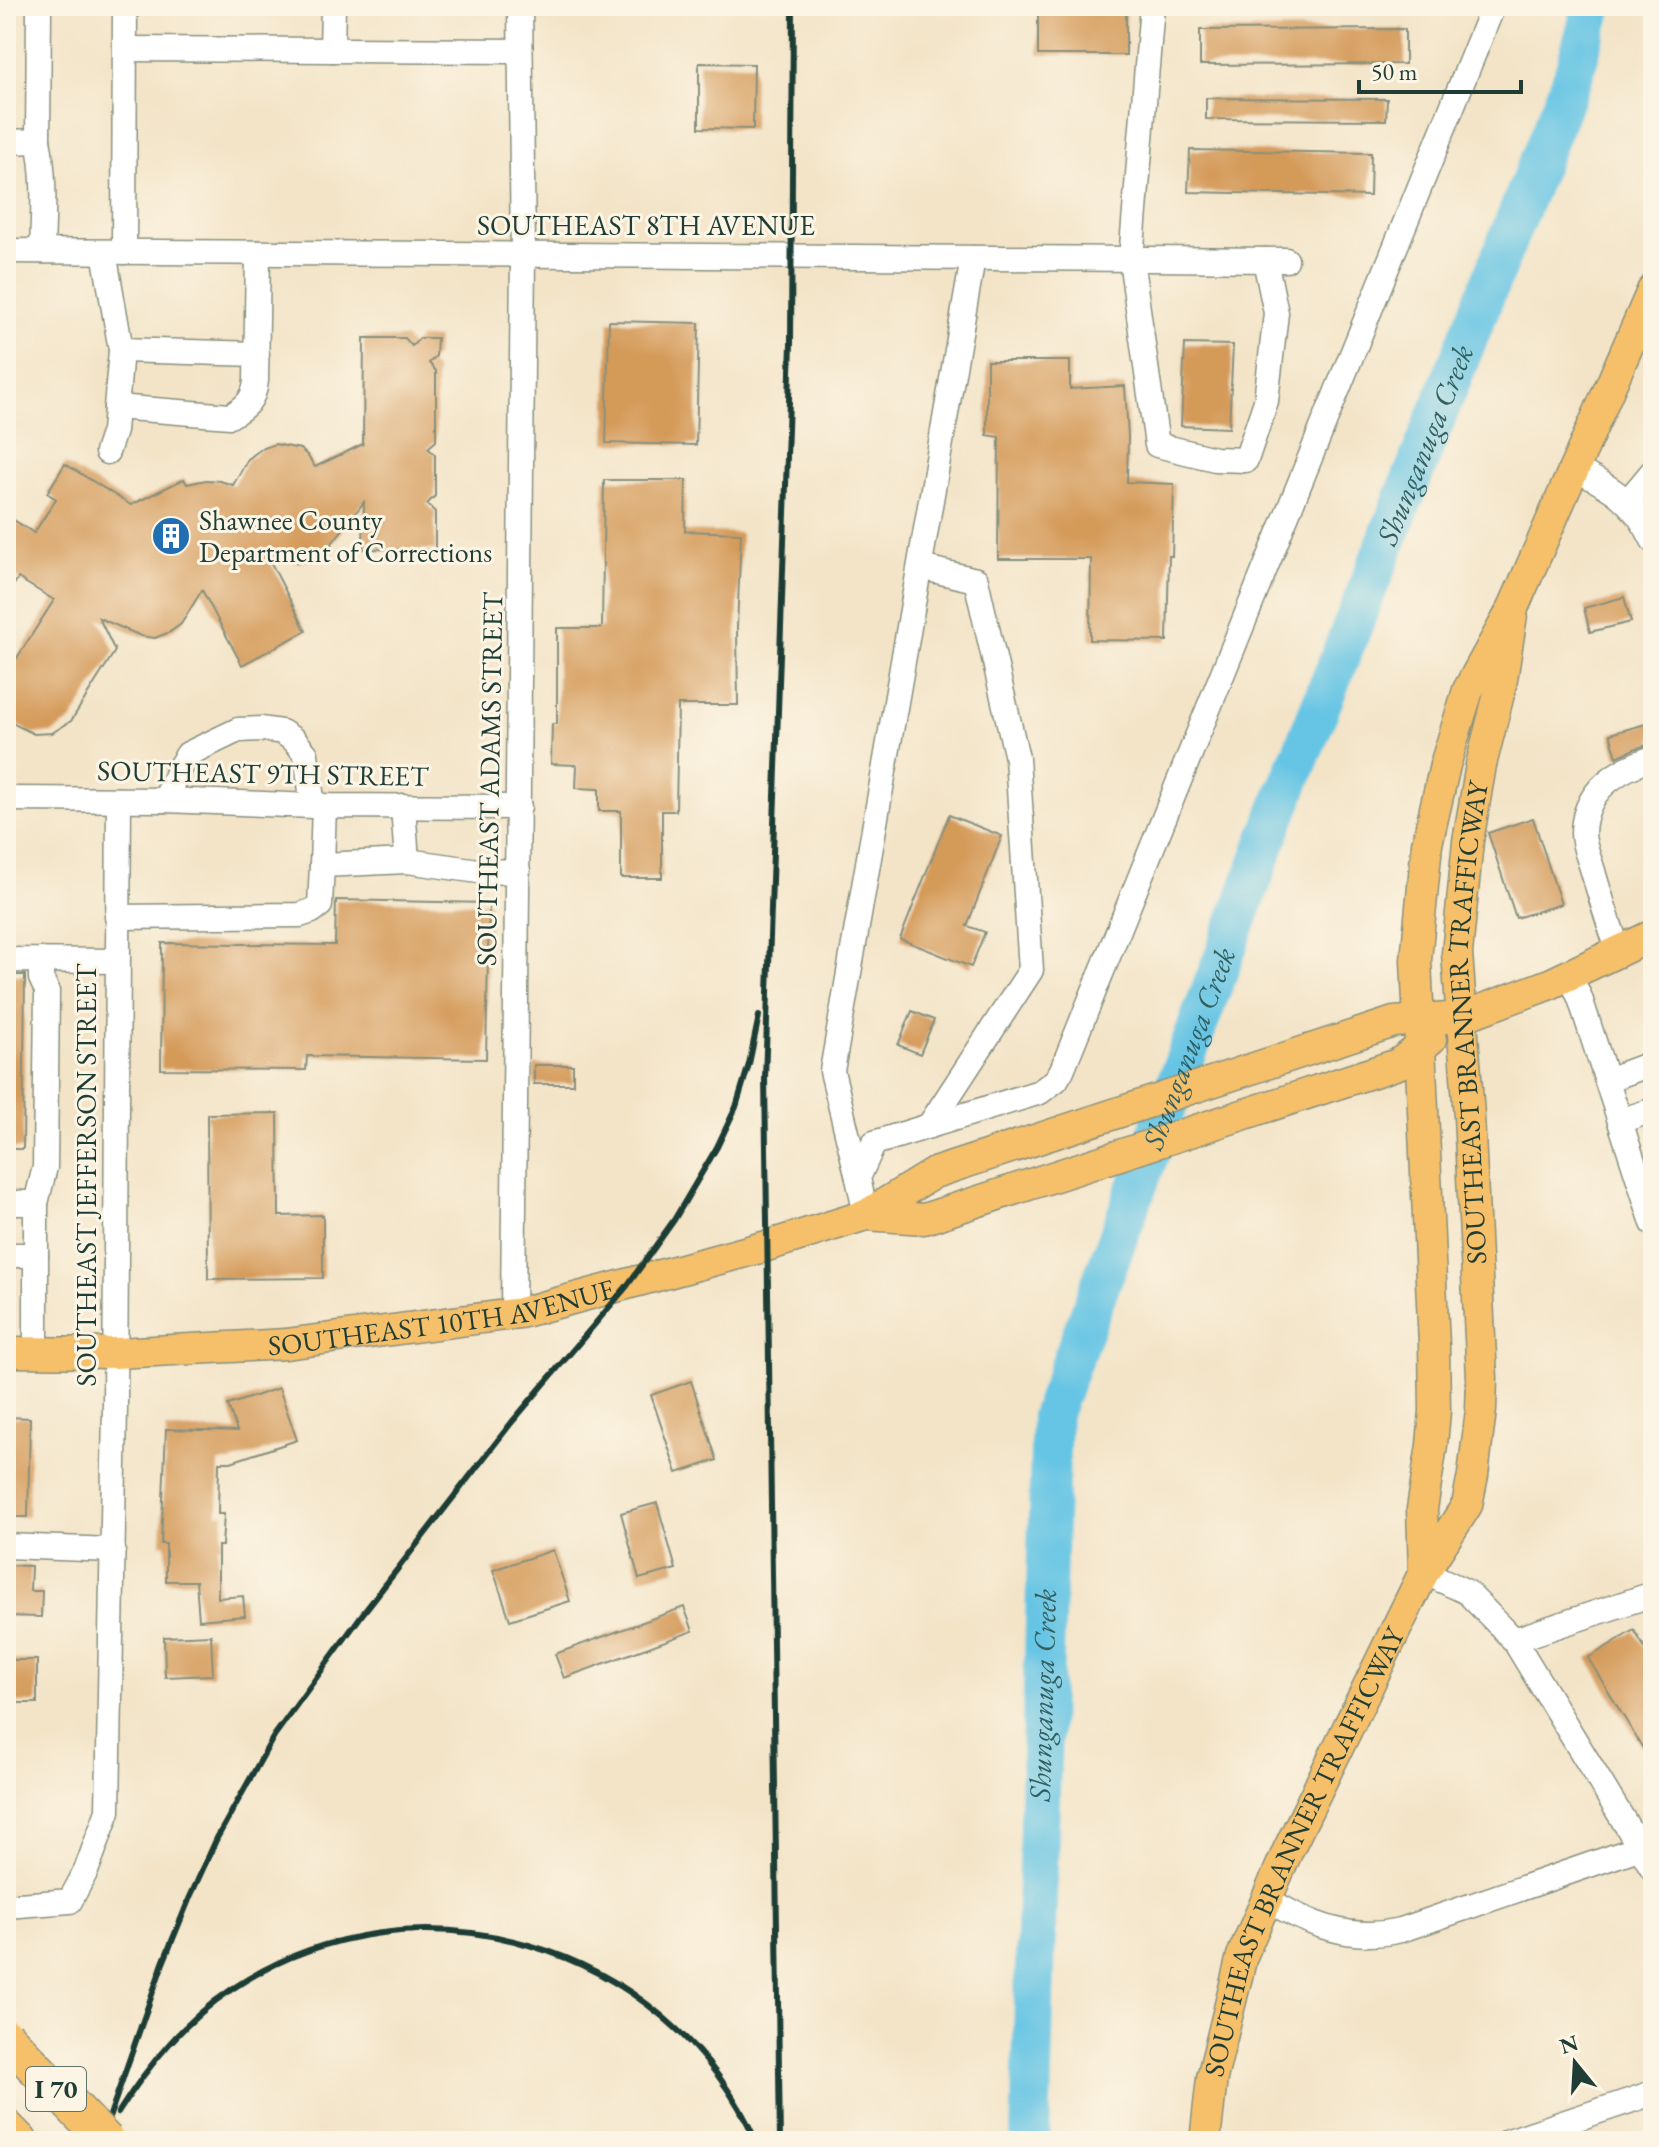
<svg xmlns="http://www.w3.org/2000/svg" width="1659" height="2147" font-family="'EB Garamond',serif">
<rect width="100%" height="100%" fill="#fcf5e5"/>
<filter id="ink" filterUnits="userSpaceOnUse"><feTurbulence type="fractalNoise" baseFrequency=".0125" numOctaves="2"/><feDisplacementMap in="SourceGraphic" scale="16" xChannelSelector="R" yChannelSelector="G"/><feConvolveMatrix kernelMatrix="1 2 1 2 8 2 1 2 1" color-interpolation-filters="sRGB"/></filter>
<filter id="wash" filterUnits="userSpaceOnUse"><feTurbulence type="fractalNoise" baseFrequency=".006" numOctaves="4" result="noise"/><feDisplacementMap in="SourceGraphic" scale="32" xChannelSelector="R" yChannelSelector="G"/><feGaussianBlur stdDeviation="1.8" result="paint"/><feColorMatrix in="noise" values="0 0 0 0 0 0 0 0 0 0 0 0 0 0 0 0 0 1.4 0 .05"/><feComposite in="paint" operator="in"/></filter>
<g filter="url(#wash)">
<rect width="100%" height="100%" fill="#f3e4c8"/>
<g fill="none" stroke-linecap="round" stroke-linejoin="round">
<path stroke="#66c5e4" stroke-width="40" id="s1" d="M1030,2141l21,-725 225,-599 297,-741 20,-70"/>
</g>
<g id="blocks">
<g fill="#d49a58">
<rect x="1038" y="6" width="88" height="49"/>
<path d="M1405,29v35l-205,1v-35z"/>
<path d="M699,63l55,1 -1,65 -54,-1z"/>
<path d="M1206,98l181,1 -1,21 -180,-1z"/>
<path d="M1190,150l181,3 -1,43 -182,-4z"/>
<path d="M609,321l90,2 -3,122 -90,-2z"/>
<path d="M364,338h41l7,8 8,-8h17l-1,18 -7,7 7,8v70l-8,7 7,7v41l-8,8 8,8v38l-72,-1 1,-47 -38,49 -12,8 -14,3 -31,-3 37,72 -64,34 -40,-75 -21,34 -11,8 -15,6 -14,-2 -42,-18 16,33 -44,70 -19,12 -18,1 -22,-11 -6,-8v-40l48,-75 -36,-22 -12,19v-82l28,18 22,-34 -9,-6 18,-29 66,41 53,-26 3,5 19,-4 14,1 13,4 15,-26 13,-10 14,-5 25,5 7,6 8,12 48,-23z"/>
<path d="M1185,344l48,1 -4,83 -48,-2z"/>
<path d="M987,361h83v28l55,-3 3,51 -1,45 47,2 -2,72h-3l-2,85 -77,-1 1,-81h-93l1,-122 -12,-2z"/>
<path d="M604,480h82l-1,51 56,2 -4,95 1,77h-60l-2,106h-14v67h-41v-67h-22v-22l-23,-1 1,-23 -26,-1 1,-40h5v-96h45z"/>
<path d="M1624,597l7,25 -41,10 -6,-24z"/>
<path d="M1653,722v21l-19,6 -17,8 -7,-23z"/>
<path d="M949,815l53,21 -35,90 18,6 -14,35 -71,-28z"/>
<path d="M1533,818l28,86 -45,14 -28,-85z"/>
<path d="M336,900l153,3 -3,156 -179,-3 -1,14 -145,-1 1,-126 173,2z"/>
<path d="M6,975h19l-2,174h-17z"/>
<path d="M912,1011l22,9 -14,34 -22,-9z"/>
<rect x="534" y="1065" width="39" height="19"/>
<path d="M278,1113l1,103 44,-1v63l-115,1 -1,-165z"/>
<path d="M691,1381l26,79 -40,13 -26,-78z"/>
<path d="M279,1388l18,52 -66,22h-12l-1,52h6l-2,32h-4v52l25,-2 2,20 -46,4 -3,-39h-30v-37h-5l5,-115 71,2 -9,-26z"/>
<path d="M6,1417l24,1 -2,99h-22z"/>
<path d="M657,1503l19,66 -37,10 -18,-66z"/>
<path d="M553,1550l17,51 -60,19 -17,-50z"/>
<path d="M6,1565l25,1 -1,25h12l-1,26 -35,-1z"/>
<path d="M684,1607l9,24 -129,47 -9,-24z"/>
<path d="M1634,1630l19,31v104l-65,-107z"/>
<path d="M211,1635l2,40 -48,2 -1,-40z"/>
<rect x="6" y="1660" width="31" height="43"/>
</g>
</g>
</g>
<g filter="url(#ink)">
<use href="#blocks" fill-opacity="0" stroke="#89907e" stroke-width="2"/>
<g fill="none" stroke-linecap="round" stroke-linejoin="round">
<g stroke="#89907e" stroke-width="27">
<g id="minor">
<path d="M1152,6l-21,253 26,186 58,14 31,1 20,-59 10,-88 -11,-53"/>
<path d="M125,49l395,2"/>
<path d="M332,50l1,-44"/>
<path d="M38,141c8,36 5,74 4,110"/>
<path d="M6,142l32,-1 1,-135"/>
<path d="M6,251l1280,9"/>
<path d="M104,252l17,98 -7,81 -7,21"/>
<path d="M124,252l1,-246"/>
<path d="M121,350l136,4"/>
<path d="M116,407l114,9c16,-9 24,-16 26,-35l2,-128"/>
<path d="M1573,468c38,19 61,32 80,72"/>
<path d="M1628,501l25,-30"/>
<path d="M920,567l56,13 41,178 14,212 -102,156"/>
<path d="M6,799l159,1 148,6 206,1"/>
<path d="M165,800l14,-32 9,-14 50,-24 24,-1 20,3 12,8 12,14 7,52"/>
<path d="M403,806l4,55"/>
<path d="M322,865l2,-59"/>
<path d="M117,917l183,-2 12,-4 8,-6 2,-40 85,-4 79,11 32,-1"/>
<path d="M1619,951c-10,-25 -17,-50 -25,-76 -3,-13 -11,-28 -11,-42 1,-42 33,-63 70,-75"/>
<path d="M6,960l111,1"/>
<path d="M1570,975l10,23 73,225"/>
<path d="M1607,1080l46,-17"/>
<path d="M1620,1121l33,-11"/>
<path d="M858,1178l-26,-107 141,-813"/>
<path d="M6,1203h30"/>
<path d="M866,1215l-8,-37 16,-35 166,-51 16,-12 6,-10 431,-1064"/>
<path d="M6,1255h30v97"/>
<path d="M36,1255v-52l9,-36 2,-176 -6,-13v-18"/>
<path d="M513,1313l10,-1058 -3,-249"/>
<path d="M6,1546l107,4"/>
<path d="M1424,1572l43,20 47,48 139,229"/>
<path d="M1514,1640l139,-46"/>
<path d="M1267,1899c42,26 85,43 134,31l252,-87"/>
<path d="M6,1906l64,-5 16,-30 22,-60 7,-405 4,-606"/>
<path d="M1509,2141l144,-48"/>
</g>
</g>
<g stroke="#89907e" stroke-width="33">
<g id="major">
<path d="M866,1215l58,4 474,-155 33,-25"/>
<path id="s2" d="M6,1352l110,1 170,-9 234,-31 247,-67 99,-31 68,-42 460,-151 68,-5 88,-33 103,-49"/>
<path d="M1424,1572l-2,-63 10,-64 3,-34 -1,-66 -18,-385 11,-116 18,-79 23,-75 45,-82 140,-319"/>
<path id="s3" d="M1205,2141l7,-63 30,-122 46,-106 136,-278 43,-67 6,-30 8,-65 1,-32 -13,-262 -12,-163 11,-112 13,-76 20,-79 12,-78"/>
</g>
</g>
<g stroke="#89907e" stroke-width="39">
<path id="highway" d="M6,2128l13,13"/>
</g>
<use href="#minor" stroke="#fff" stroke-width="24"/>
<use href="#major" stroke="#f6c06b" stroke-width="30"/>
<use href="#highway" stroke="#f6c06b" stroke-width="36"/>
<g stroke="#1f3d34" stroke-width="6">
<path d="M118,2113c31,-49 66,-92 114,-124 181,-122 436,-46 524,152"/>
<path d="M101,2141l62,-178 27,-66 27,-59 57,-102 87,-120 151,-194 115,-136 47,-66 43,-73 19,-40 13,-43 10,-48"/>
<path d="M780,2141l-15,-1063 26,-734 2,-338"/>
</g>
<g stroke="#89907e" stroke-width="39" stroke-linecap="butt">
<path id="highway-bridge" d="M6,2037l100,104"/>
</g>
<use href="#highway-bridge" stroke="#f6c06b" stroke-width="36"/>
</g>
</g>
<defs>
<g id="building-disc" transform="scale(2)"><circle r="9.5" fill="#1f6fb2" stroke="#fcf5e5"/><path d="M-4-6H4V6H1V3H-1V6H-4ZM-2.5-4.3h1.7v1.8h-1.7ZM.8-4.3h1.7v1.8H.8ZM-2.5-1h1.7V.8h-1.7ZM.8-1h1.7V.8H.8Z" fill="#fff"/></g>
</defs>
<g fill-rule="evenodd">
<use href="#building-disc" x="171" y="536"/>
</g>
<g text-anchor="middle" stroke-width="6" stroke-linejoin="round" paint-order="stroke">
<rect fill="#fcf5e5" stroke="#617469" stroke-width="2" x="26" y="2067" width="60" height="44" rx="6"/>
<g font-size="26" font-weight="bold" fill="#1f3d34">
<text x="56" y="2098">I 70</text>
</g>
<g font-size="28" fill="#1f3d34" stroke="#fcf5e5">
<text x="646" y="235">SOUTHEAST 8TH AVENUE</text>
<text transform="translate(263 773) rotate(1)" y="10">SOUTHEAST 9TH STREET</text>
<text transform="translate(489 779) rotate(-89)" y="10">SOUTHEAST ADAMS STREET</text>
<text dy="10" stroke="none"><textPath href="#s3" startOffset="1178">SOUTHEAST BRANNER TRAFFICWAY</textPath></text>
<text transform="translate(86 1175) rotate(-90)" y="10">SOUTHEAST JEFFERSON STREET</text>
<text dy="10" stroke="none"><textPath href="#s2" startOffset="438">SOUTHEAST 10TH AVENUE</textPath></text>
<text dy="10" stroke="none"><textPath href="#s3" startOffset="308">SOUTHEAST BRANNER TRAFFICWAY</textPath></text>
</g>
<g font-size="28" fill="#1f3d34" stroke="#fcf5e5" text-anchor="start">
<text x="199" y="530">Shawnee County<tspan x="199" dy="32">Department of Corrections</tspan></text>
</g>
<g font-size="30" font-style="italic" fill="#315f60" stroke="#fcf5e5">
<text dy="10" stroke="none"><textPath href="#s1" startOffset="1766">Shunganuga Creek</textPath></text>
<text dy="10" stroke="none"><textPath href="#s1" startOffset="1118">Shunganuga Creek</textPath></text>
<text dy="10" stroke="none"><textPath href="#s1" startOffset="446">Shunganuga Creek</textPath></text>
</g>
</g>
<rect width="1659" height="2147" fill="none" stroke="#fcf5e5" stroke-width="32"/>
<g transform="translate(1575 2063) rotate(342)" stroke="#fcf5e5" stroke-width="6" paint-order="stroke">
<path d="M0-6L14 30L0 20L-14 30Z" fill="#1f3d34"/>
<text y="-12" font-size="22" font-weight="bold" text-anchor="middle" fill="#1f3d34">N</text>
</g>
<path d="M1359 80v12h162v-12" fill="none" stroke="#1f3d34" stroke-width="4"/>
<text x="1371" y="80" font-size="24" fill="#1f3d34" stroke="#fcf5e5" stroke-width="6" paint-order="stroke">50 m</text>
</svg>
